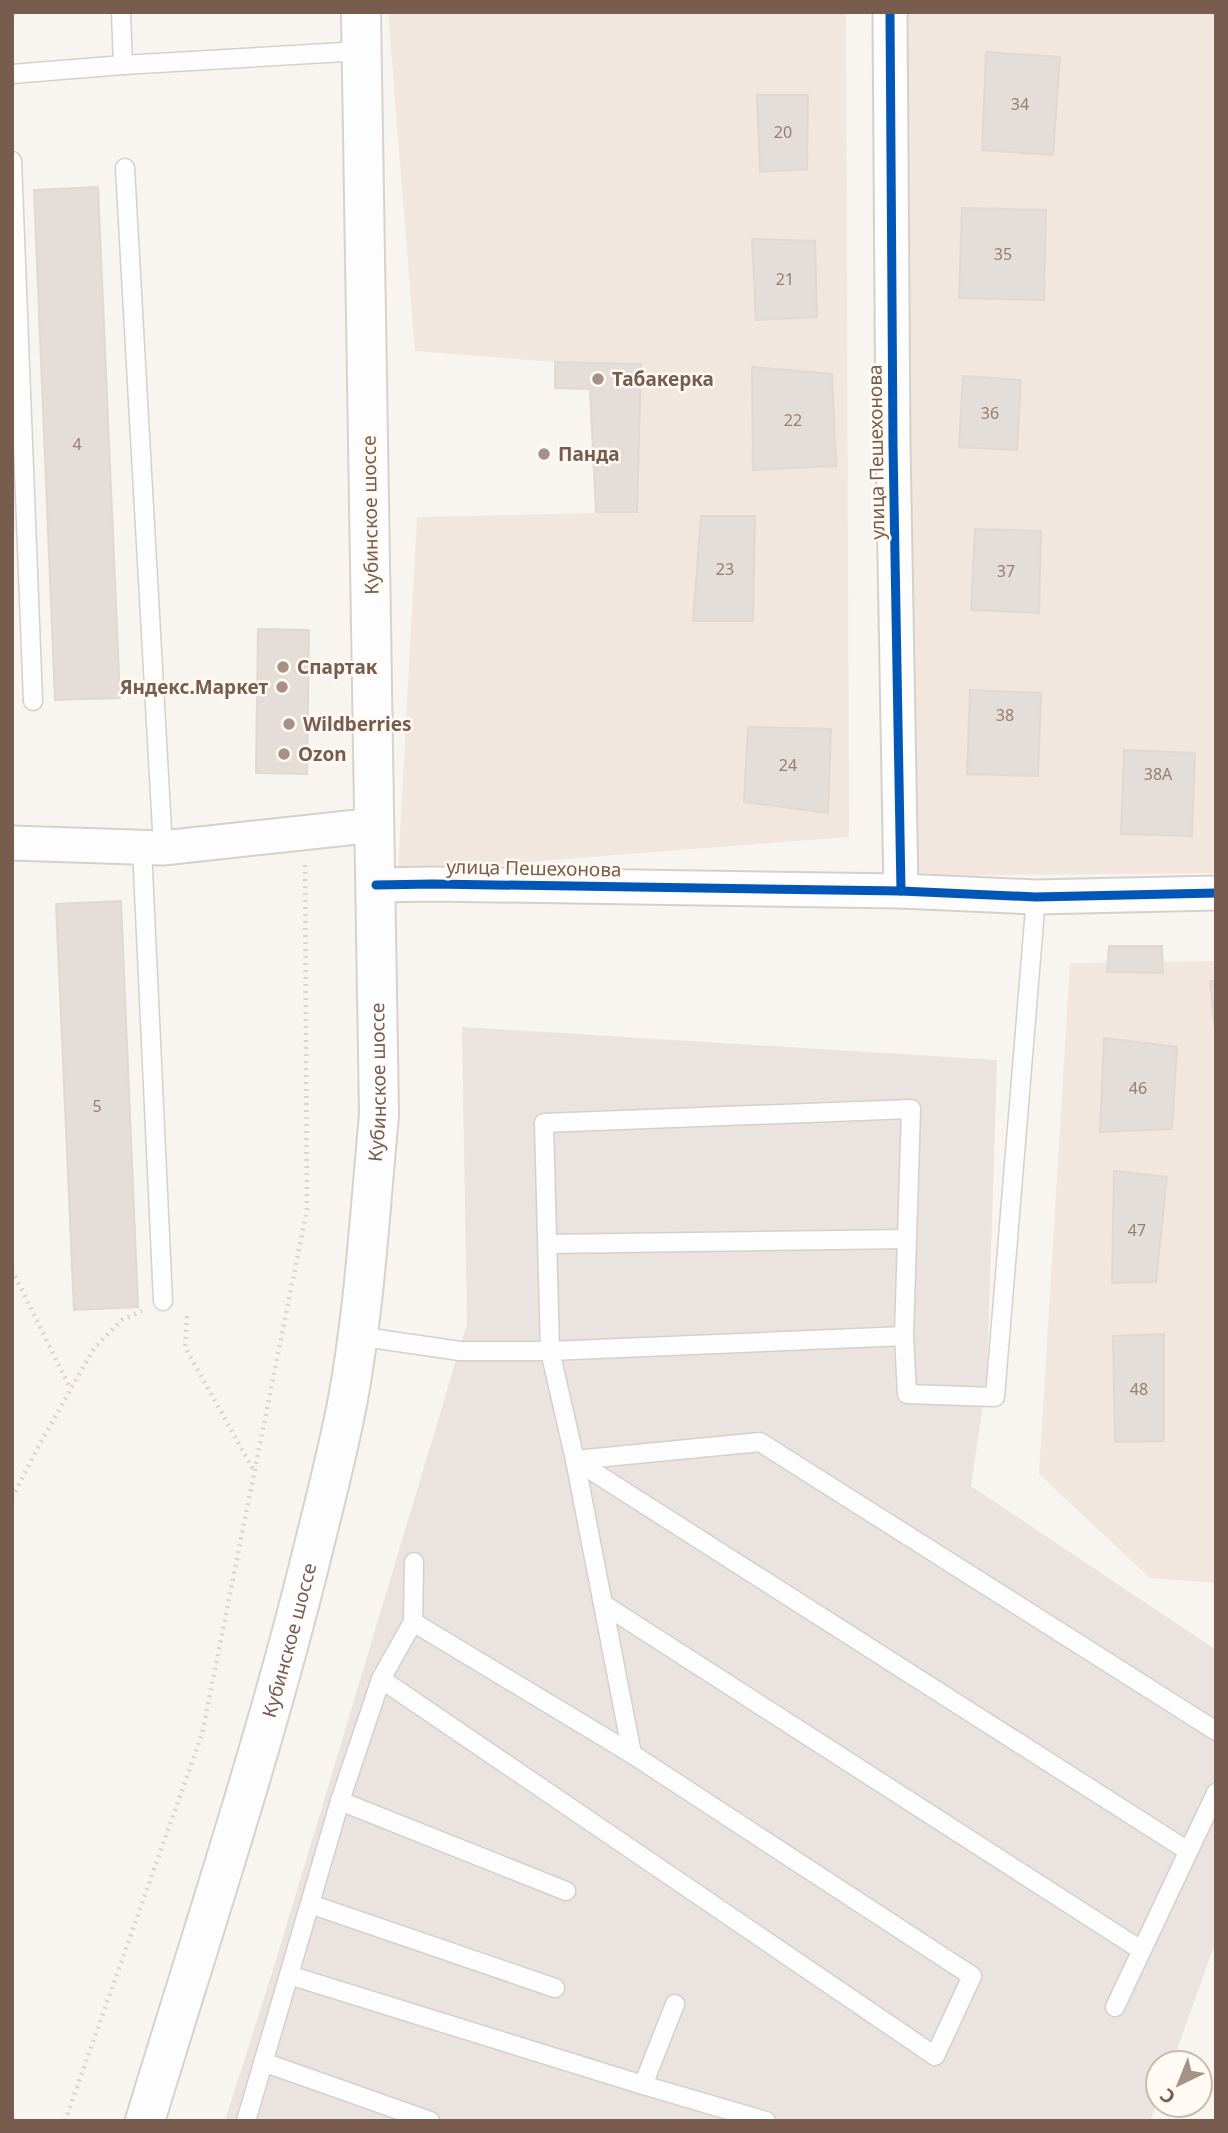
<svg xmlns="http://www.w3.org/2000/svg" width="1228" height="2133" font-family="'Noto Sans',sans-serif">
<rect width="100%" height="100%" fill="#f8f4f0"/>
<g fill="#f1e7de">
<path d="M388,12h458l3,825 -451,35 19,-355 220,-5 4,-147 -86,-3 -140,-11z"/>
<path d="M905,12h311v861l-303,3z"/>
<path d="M1216,961v622l-66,-5 -111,-104 31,-511z"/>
</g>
<path fill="#eae3df" d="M462,1027l535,33 -10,317 -16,109 245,164v291l-44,122h-14v37l-8,21h-925l52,-164 190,-633z"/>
<g fill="#e5ddd7" stroke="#e1d8d2" stroke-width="2">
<path d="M986,52l74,5 -7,98 -71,-5z"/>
<path d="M757,95h51l-1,74 -47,3z"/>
<path d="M98,187l22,511 -65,2 -21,-510z"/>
<path d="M962,208l84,2 -2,90 -85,-2z"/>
<path d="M752,239l63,2 2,76 -61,3z"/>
<path d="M555,362l86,2 -4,148h-41l-6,-123 -35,-1z"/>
<path d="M752,367l80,7 4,92 -83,4z"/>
<path d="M963,376l58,4 -4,70 -58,-3z"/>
<path d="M701,516h54l-2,105h-60z"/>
<path d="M975,529l66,2 -2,82 -68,-3z"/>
<path d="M258,629l51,1 -2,144 -51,-1z"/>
<path d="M970,690l71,3 -3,83 -71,-2z"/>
<path d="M748,727l83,2 -3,84 -84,-11z"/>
<path d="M1124,750l71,3 -3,83 -71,-2z"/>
<path d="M121,901l17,406 -64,3 -18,-406z"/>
<path d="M1109,946h53l1,27 -56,-1z"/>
<path d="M1216,980v59l-6,-58z"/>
<path d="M1104,1038l73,9 -5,82 -72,3z"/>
<path d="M1114,1171l53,6 -11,105 -44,1z"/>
<path d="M1164,1334v107l-49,1 -2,-106z"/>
</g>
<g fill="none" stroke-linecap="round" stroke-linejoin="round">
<g stroke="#d6d0ca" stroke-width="21">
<g id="service">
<path d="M121,12l2,53"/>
<path d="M12,74l111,-9 239,-14"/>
<path d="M12,161l21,540"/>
<path d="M125,168l38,680"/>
<path d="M142,848l21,453"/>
<path d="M548,1244l359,-5"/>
<path d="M357,1336l103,15h90l354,-15 7,-227 -367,14 6,228 25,109 57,294"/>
<path d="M904,1336l3,58 88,3 41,-500"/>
<path d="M575,1460l613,391"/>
<path d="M575,1460l185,-18 456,289"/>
<path d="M603,1604l538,346"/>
<path d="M381,1679l554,377 37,-80 -340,-222 -219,-132"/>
<path d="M340,1801l226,90"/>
<path d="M310,1904l245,84"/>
<path d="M289,1975l354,110 123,36"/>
<path d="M1115,2007l101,-214"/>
<path d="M263,2062l167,59"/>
<path d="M643,2085l32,-81"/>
<path d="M246,2121l94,-320 41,-122 32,-57 1,-60"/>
</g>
</g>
<g stroke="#d6d0ca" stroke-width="37">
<g id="minor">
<path d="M890,12l3,433 8,446"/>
<path d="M12,843l151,5 212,-23"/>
<path d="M376,885l57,-1 468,7 135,6 180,-4"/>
</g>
</g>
<g stroke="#d8d1cc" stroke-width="42">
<g id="secondary">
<path id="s1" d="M145,2121c57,-188 119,-373 166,-563 13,-53 27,-106 37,-159 17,-94 22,-189 31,-284l-18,-1103"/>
</g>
</g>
<g stroke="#dad4d0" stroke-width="4.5" stroke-dasharray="2 5" stroke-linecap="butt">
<path d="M12,1270l58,118"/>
<path d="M187,1316l-2,31 69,124"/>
<path d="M12,1498l26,-51 56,-99 28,-28 20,-9"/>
<path d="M65,2121l137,-387 105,-525 -2,-344"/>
</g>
<use href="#service" stroke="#fefdfd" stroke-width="18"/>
<use href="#minor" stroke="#fefdfd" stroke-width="33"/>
<use href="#secondary" stroke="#fefdfd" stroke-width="38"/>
<g stroke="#fffaf3" stroke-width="13">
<g id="cycleway">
<path d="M890,12l3,433 8,446"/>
<path d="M376,885l57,-1 468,7 135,6 180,-4"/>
</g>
</g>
<use href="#cycleway" stroke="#0057b8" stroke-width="9"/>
</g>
<g fill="#a59187" stroke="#fffaf3" stroke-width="2.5">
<circle cx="598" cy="379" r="7"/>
<circle cx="544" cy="454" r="7"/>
<circle cx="283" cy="667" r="7"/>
<circle cx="282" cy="687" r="7"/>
<circle cx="289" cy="724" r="7"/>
<circle cx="284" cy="754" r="7"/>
</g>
<g text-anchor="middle" stroke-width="5" stroke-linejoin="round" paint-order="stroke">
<g font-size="16" fill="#957e72">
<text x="1020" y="110">34</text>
<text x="783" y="138">20</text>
<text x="1003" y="260">35</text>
<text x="785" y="285">21</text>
<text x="990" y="419">36</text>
<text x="793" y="426">22</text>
<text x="77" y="450">4</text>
<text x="725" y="575">23</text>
<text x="1006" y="577">37</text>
<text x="1005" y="721">38</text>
<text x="788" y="771">24</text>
<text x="1158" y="780">38А</text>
<text x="1138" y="1094">46</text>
<text x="97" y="1112">5</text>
<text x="1137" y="1236">47</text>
<text x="1139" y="1395">48</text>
</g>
<g font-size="19" font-weight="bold" fill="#785c4e" stroke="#fffaf3" text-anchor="start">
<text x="612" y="386">Табакерка</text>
<text x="558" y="461">Панда</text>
<text x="297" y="674">Спартак</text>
<text x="268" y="694" text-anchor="end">Яндекс.Маркет</text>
<text x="303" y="731">Wildberries</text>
<text x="298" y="761">Ozon</text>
</g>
<g font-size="19" fill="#785c4e" stroke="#fffaf3">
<text transform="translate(876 452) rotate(-91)" y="7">улица Пешехонова</text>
<text transform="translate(370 515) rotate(-91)" y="7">Кубинское шоссе</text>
<text transform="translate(534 868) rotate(1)" y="7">улица Пешехонова</text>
<text dy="7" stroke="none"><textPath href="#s1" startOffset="1069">Кубинское шоссе</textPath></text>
<text dy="7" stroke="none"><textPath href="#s1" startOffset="502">Кубинское шоссе</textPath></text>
</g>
</g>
<rect width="1228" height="2133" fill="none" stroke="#785c4e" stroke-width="28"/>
<g transform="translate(1179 2084) rotate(223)"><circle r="33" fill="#fffaf3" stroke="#c9bbb1" stroke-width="2"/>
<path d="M0-5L12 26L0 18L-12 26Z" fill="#a59187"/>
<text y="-10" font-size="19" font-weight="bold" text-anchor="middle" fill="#785c4e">С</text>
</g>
</svg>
